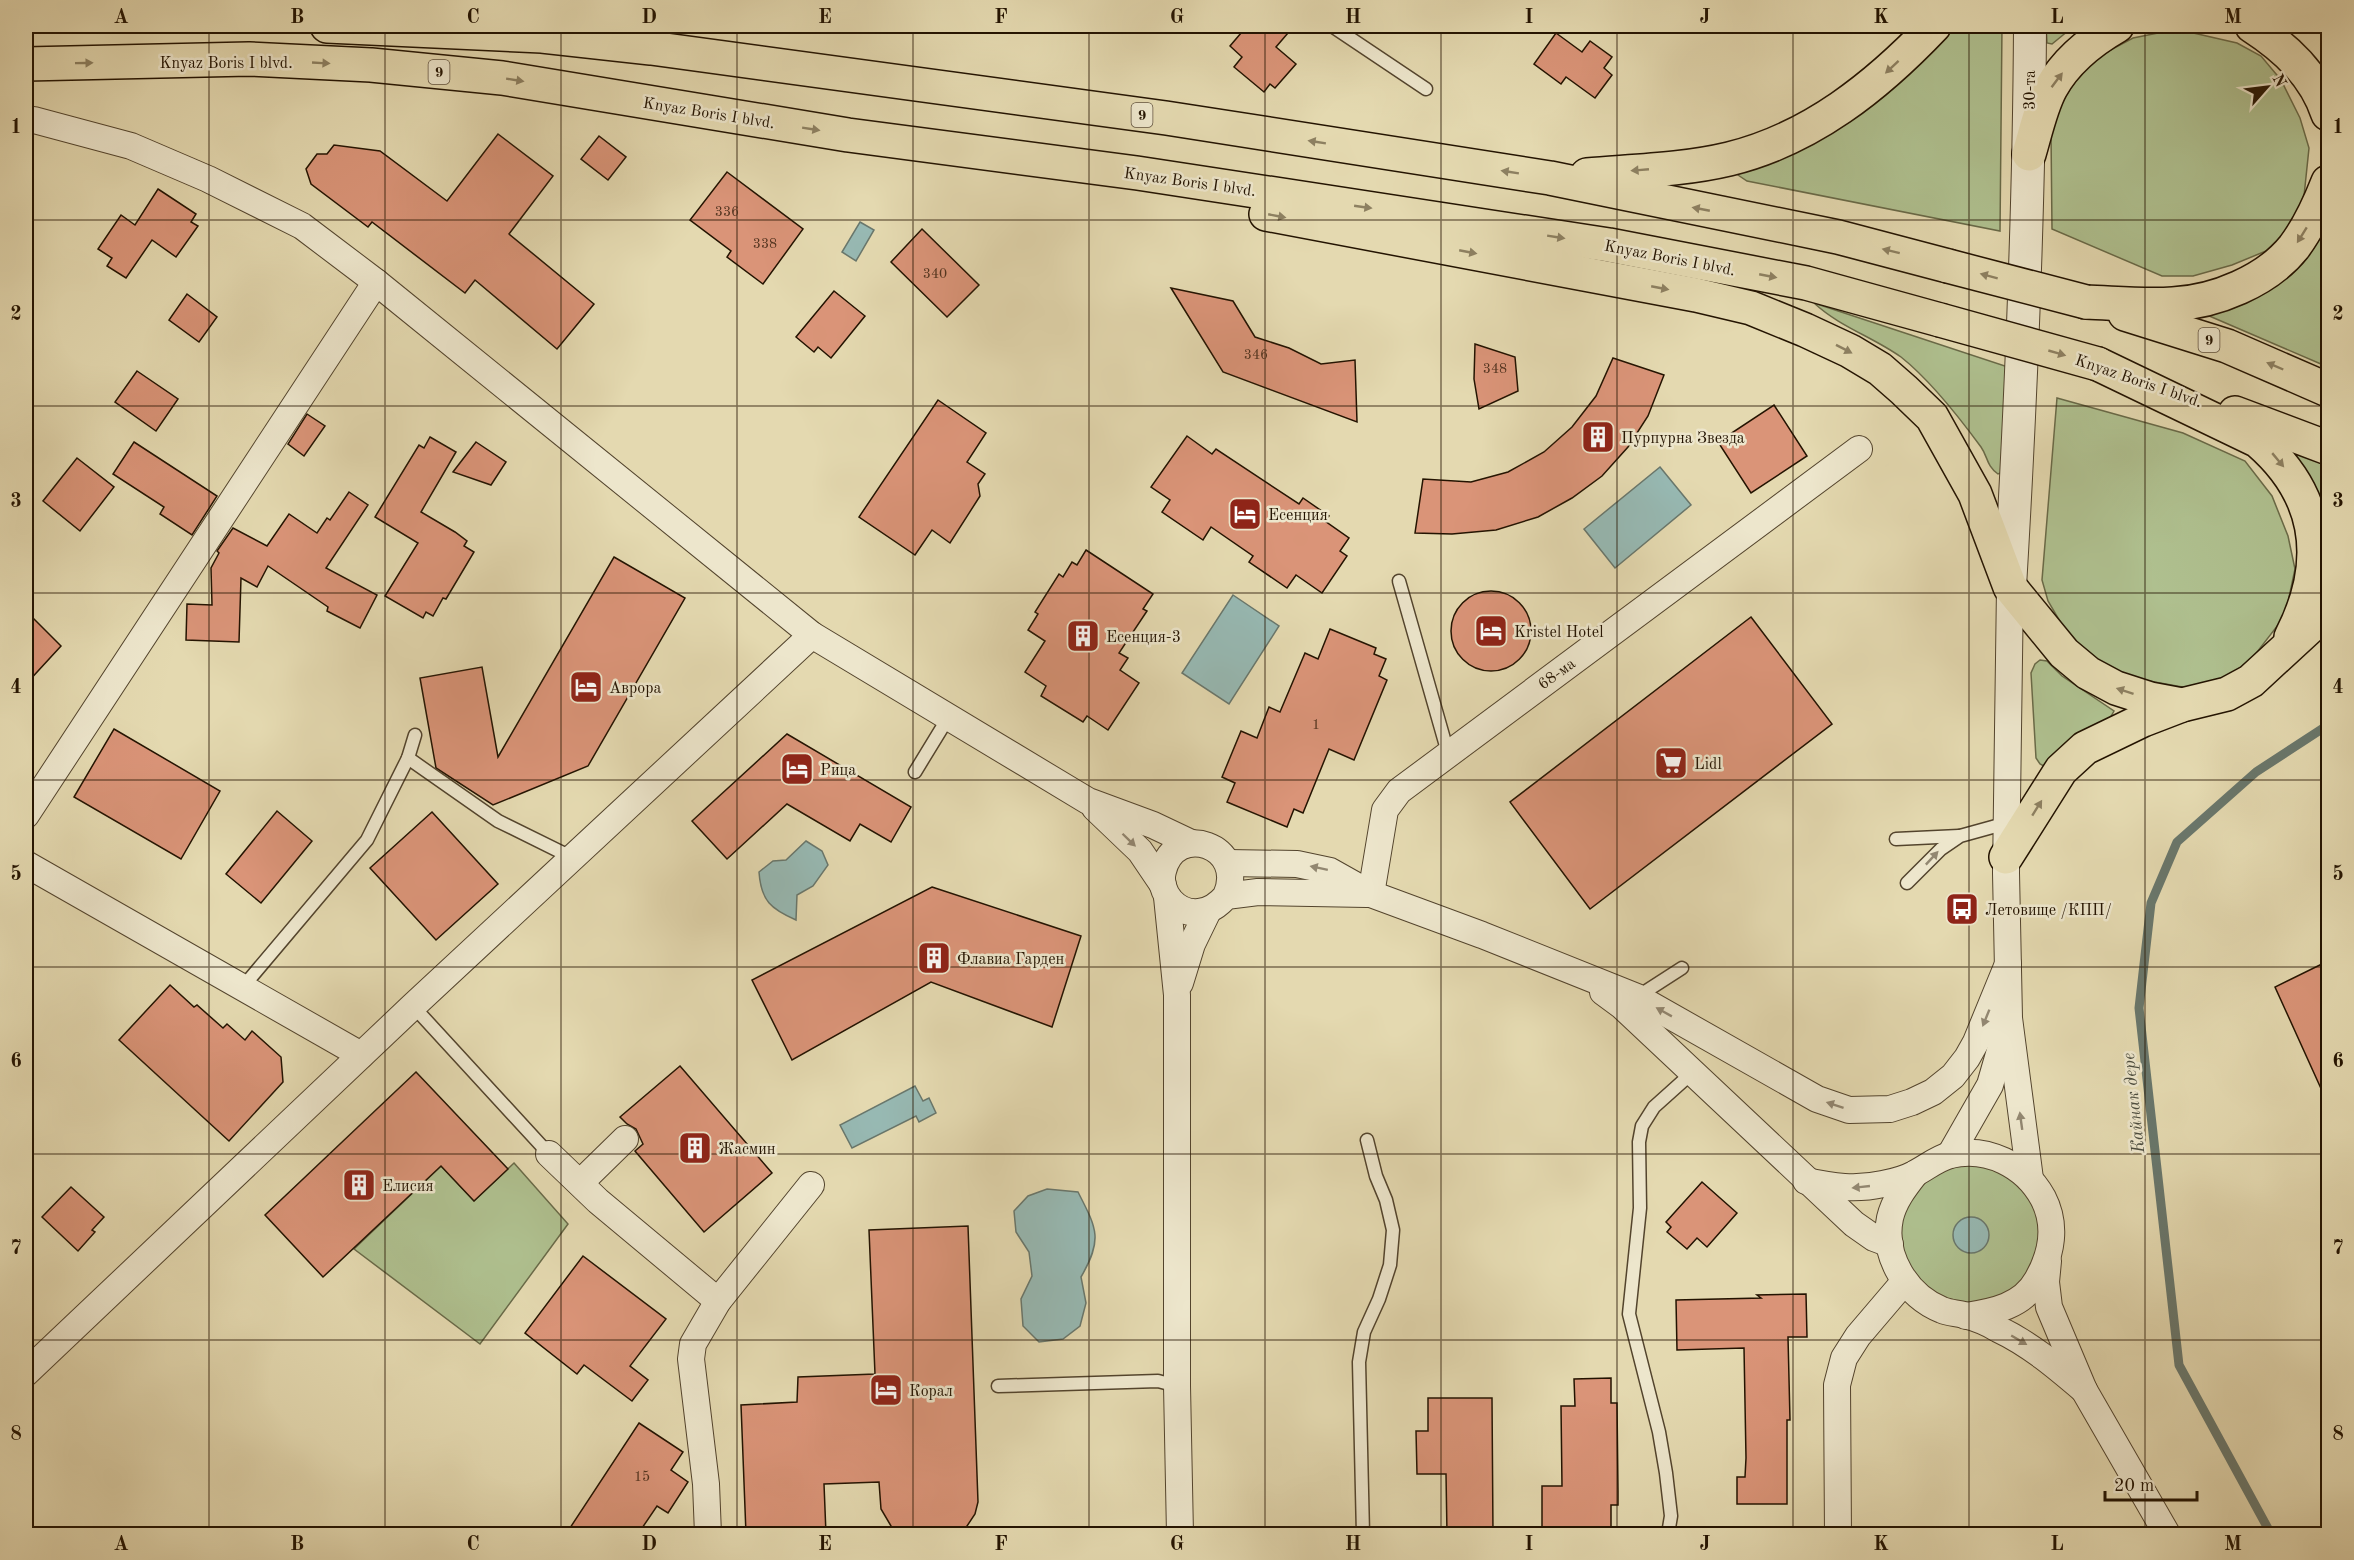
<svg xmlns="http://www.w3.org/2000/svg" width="2354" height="1560" font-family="'Old Standard TT',serif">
<rect width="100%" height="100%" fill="#e4d9b0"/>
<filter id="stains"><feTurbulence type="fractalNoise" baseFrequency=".00333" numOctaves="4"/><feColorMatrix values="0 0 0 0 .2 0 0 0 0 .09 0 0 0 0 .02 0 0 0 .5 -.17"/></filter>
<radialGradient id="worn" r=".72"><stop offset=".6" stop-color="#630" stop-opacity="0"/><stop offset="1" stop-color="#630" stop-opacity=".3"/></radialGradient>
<g fill="#afc08f" stroke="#696a48" stroke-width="1.5">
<path d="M1953,26h49l-2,205 -253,-50 -9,-6 2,-7 205,-133z"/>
<path d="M2046,26h28l-22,18 -5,-1z"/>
<path d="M2189,32l48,11 24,13 20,24 19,38 9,30 -5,48 -16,34 -22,21 -34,14 -39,11h-31l-110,-47 -1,-95 10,-31 17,-26 23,-22 32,-17 25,-5z"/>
<path d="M2324,226l4,1v140l-121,-52z"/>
<path d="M1814,303l197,65 -5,103 -8,3c-12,-9 -10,-17 -17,-27 -22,-30 -51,-67 -80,-90 -28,-20 -61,-30 -87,-54z"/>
<path d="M2057,398l126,35 62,28 27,35 16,40 7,33 -10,47 -31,40 -25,21 -30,13 -72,-13 -38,-18 -24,-29 -17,-29 -6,-21z"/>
<path d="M2301,452l27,12v85l-33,-92z"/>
<path d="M2040,660l7,1 15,15 52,35 -4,7 -28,14 -38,34 -4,-2 -4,-6 -5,-85 4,-9z"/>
<path d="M1950,1155l80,24 18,81 -55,52 -72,-13 -31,-80z"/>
<path d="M514,1163l54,61 -88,120 -126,-95 87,-83 33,35z"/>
</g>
<g fill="#97b9b3" stroke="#69776c" stroke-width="1.5">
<path d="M860,222l14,8 -18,31 -14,-9z"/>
<path d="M1660,467l31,38 -76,63 -31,-39z"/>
<path d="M1233,595l46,31 -50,78 -47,-31z"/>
<path d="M806,841l16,10 6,14 -15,21 -16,9 -1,25c-25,-11 -35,-19 -37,-48l14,-11 13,-1z"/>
<path d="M915,1086l8,15 6,-3 7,15 -17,9 -3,-6 -64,32 -12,-23z"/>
<path d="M1047,1189l31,3c19,37 25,47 3,85l5,26 -6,23 -17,13 -24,3 -16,-16 -2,-27 11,-23 -3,-24 -13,-20 -2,-21 14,-15z"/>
<circle cx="1971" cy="1235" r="18"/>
</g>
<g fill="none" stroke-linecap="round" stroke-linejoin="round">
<path stroke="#69776c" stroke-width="9" d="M2271,1534l-92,-169 -40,-357 12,-105 26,-61 79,-70 72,-47"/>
</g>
<g fill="#da9478" stroke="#231301" stroke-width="1.5">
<path d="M1247,26h47l-18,21 20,17 -21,24 -5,-4 -6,8 -30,-25 8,-10 -12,-11z"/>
<path d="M1556,33l26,19 8,-11 22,16 -8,11 8,7 -17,23 -29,-21 -5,7 -27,-20z"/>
<path d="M498,134l55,42 -44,58 85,70 -37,45 -82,-69 -10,13 -93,-71 -4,5 -57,-43 -5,-15 11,-15h10l7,-9 46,6 67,50z"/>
<path d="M599,136l27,21 -18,23 -27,-21z"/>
<path d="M727,172l76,57 -40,55 -36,-27 4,-6 -41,-31z"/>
<path d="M158,189l38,25 -5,8 7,4 -22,31 -24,-17 -26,38 -19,-12 5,-8 -14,-9 23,-34 14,10z"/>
<path d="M922,229l57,56 -32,32 -56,-55z"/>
<path d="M1171,288l62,13 22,36 34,11 32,16 34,-4 2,62 -134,-50z"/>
<path d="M834,291l31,25 -34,42 -13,-11 -4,5 -18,-15z"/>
<path d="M187,294l30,23 -18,25 -30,-22z"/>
<path d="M1475,344l40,13 3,34 -39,18 -5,-30z"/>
<path d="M1613,358l51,17 -16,41 -20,31 -26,29 -30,22 -34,19 -42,13 -44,4 -37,-1 8,-54 48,3 37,-10 36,-20 28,-25 24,-31z"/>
<path d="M137,371l41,28 -22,32 -41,-29z"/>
<path d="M938,400l48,33 -19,29 18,12 -7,10 2,12 -30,47 -18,-13 -17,25 -56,-38z"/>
<path d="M1774,405l33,51 -56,37 -33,-51z"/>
<path d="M307,414l18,12 -21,30 -16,-12z"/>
<path d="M1187,436l25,18 4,-5 83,55 4,-6 26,18 -4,5 24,17 -9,13 7,5 -25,37 -26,-18 -9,13 -38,-26 4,-6 -42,-29 -8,13 -41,-28 8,-12 -19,-13z"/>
<path d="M430,437l26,15 -35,60 34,20 12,9 -3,5 10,6 -28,47 -3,-1 -10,18 -7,-4 -3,6 -38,-22 33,-53 -43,-26 44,-72 5,3z"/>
<path d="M134,442l83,54 -25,39 -32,-21 4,-7 -51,-33z"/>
<path d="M476,442l30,20 -15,23 -38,-13z"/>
<path d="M77,458l37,29 -34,44 -37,-30z"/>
<path d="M349,492l19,13 -42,63 51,27 -17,33 -33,-17 1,-4 -60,-41 -11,21 -16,-9 -2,64 -53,-2 1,-36 25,1 -1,-37 8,-15 -2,-2 16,-23 34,18 22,-32 28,19 10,-15 3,2z"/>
<path d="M1086,550l67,44 -10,15 4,2 -28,42 9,5 -8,12 19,13 -31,47 -21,-14 -4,6 -42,-26 5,-10 -21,-14 20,-31 -17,-11 10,-16 -3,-2 24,-38 4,3 9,-15 5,3z"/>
<path d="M614,557l71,41 -97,168 -95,39 -57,-37 -16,-90 62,-11 16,90z"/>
<circle cx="1491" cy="631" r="40"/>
<path d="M26,611l35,35 -35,38z"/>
<path d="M1751,617l81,107 -242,185 -80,-107z"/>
<path d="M1330,629l46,19 -2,6 12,5 -7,17 8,4 -33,80 -25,-11 -26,64 -9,-4 -7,18 -60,-25 8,-19 -13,-6 19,-46 16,7 12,-31 11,5 25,-59 13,6z"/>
<path d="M114,729l106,62 -39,68 -107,-62z"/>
<path d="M787,734l124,73 -20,35 -31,-18 -10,17 -63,-37 -60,55 -35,-38z"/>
<path d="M277,811l35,30 -51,62 -35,-29z"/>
<path d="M432,812l66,72 -62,56 -66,-72z"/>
<path d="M932,887l149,49 -29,91 -121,-45 -139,78 -40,-80z"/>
<path d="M2328,961v143l-53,-117z"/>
<path d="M170,985l24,22 3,-2 26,23 4,-4 18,16 7,-9 29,26 2,25 -54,59 -110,-101z"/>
<path d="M680,1066l92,107 -68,59 -69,-81 8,-7 -7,-15 -9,-5 -7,-7z"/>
<path d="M416,1072l92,97 -34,32 -33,-35 -118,111 -58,-62z"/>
<path d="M1702,1182l35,31 -30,34 -10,-9 -10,11 -20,-17 4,-5 -5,-5z"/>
<path d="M71,1187l33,30 -12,13 3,2 -17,19 -36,-34z"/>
<path d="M968,1226l10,276 -3,12 -10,15 -6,5h-58l-10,-8 -10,-17 -2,-27 -55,2 2,50h-80l-5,-129 56,-3 1,-25 77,-3 -6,-144z"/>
<path d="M583,1256l83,63 -36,47 18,14 -16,21 -48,-36 -7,9 -52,-41z"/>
<path d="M1806,1294l1,43h-19l2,83h-3v84h-50v-27h8l1,-19 -2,-110 -67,2 -1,-50 85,-2 -4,-3z"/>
<path d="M1611,1378v25h6l1,88v14h-7v28h-52v-3h-17v-44h20l-1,-80h14l-1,-27z"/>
<path d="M1428,1398h64l1,136h-46l-1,-60h-29l-1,-43h12z"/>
<path d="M639,1423l44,29 -12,18 17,12 -20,31 -11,-7 -19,28h-72z"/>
</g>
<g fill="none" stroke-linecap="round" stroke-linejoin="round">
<g stroke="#53442d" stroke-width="15">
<g id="service">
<path d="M1332,26l94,63"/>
<path d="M1399,581l49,172"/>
<path d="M408,758l90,63 75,37"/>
<path d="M915,772l33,-54"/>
<path d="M1896,839l63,-3"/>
<path d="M1907,883l34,-34 19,-13 47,-13"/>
<path d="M242,988l125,-148 41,-82 7,-23"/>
<path d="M1637,997l45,-29"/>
<path d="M413,1006l136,148"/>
<path d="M998,1386l160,-5 19,5"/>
<path d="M1363,1534l-4,-172 5,-30 15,-33 11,-34 3,-35 -7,-30 -10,-24 -9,-36"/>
<path d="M1668,1534l3,-18 -5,-43 -7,-41 -30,-118 11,-106 -1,-66 3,-16 12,-19 39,-35"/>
</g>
</g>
<g stroke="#53442d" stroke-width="28">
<g id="minor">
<path d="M34,120l97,26 77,33 94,47 74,56 436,353 276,166 65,24 38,18"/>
<path d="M2010,587l-4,286 3,145 21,161"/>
<path d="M1095,808l45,43 23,34"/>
<path d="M26,815l350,-533"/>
<path d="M1228,863l69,1 33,7 41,23 111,41 155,62 180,102 32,11 41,-1 22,-7 21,-10 20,-16 14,-18 9,-16 32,-78"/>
<path d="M26,864l335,191"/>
<path d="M1371,894l14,-84 14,-19 460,-342"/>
<path d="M1226,896c22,-51 -51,-75 -63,-25 -3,10 1,22 8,30 17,18 40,13 55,-5l32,-4 109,2"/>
<path d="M1167,897l10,98v391l3,148"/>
<path d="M1180,983l12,-39 16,-33"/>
<path d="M1603,992l19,14 232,218 20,14 16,6"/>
<path d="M549,1154l49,47 120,100"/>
<path d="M1950,1155l40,-70 15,-52"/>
<path d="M1915,1174c-11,14 -21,27 -25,44 -8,38 17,78 52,92 7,3 15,3 22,5 12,3 24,8 34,14 32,15 59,38 86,61"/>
<path d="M1806,1181c27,6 50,9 77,3 10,-2 22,-5 31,-10 12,-6 22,-15 36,-19 37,-9 75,10 93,43 14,27 9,56 -6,82 -14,26 -44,32 -71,36"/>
<path d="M580,1183l45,-44"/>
<path d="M2048,1261l-2,21 3,25 35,83 83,144"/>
<path d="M26,1373l387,-367 399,-371"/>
<path d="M708,1534l-2,-50 -15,-125 2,-15 25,-43 93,-116"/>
<path d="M1838,1534l-1,-149 7,-27 14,-22 46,-54"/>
</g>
</g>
<g stroke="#53442d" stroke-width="34">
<path id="tertiary" d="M2010,587c11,-187 19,-374 20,-561"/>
</g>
<g stroke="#231301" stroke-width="36">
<g id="trunk">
<path d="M327,26l215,10 109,12 515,70 384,60 288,59 110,29"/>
<path d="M2252,26c34,22 63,49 76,88"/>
<path d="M26,64l223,-5 122,6 131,13 346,57 289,38 472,72 197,38 134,37"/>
<path d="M2029,154c6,-20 12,-48 22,-66 15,-27 40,-47 66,-62"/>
<path d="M1587,175c47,-4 96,-5 142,-16 82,-20 148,-73 205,-133"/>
<path d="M1266,214l430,81 55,13 54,22 45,21 30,18 24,21 28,27 43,77 35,93 54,66 24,20 28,15 34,11 32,6"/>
<path d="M2086,302c29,1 58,4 87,2 42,-2 94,-23 121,-57 15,-20 25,-42 34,-65"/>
<path d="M2125,314l102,32 101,44"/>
<path d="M2098,364l160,77c64,55 70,124 33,196"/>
<path d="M2235,413l93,35"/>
<path d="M2006,857l55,-87 24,-22 58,-28 39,-15 45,-11 24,-13 77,-71"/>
</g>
</g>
<use href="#service" stroke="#ede6cc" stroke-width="12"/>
<use href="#minor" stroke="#ede6cc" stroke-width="26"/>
<use href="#tertiary" stroke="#ede6cc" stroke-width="32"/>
<use href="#trunk" stroke="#e4d9b0" stroke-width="33"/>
<g stroke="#231301" stroke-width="36" stroke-linecap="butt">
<g id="trunk-bridge">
<path d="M1948,266l138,36"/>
<path d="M1940,320l158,44"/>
</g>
</g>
<use href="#trunk-bridge" stroke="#e4d9b0" stroke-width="33"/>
</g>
<defs><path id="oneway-solid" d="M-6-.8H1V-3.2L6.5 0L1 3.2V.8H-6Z" transform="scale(1.5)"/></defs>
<g fill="#8d8061">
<use href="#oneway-solid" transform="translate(84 63) rotate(-1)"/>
<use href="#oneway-solid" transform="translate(321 63) rotate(3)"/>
<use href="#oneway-solid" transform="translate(1892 67) rotate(137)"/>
<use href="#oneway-solid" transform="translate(515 80) rotate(9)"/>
<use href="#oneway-solid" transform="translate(2057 80) rotate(-53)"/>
<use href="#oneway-solid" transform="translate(811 129) rotate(9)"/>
<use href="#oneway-solid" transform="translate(1317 142) rotate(-171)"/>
<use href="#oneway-solid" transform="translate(1640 170) rotate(175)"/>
<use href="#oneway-solid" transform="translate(1510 172) rotate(-171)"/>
<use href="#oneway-solid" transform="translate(1363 207) rotate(8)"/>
<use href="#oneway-solid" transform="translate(1701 209) rotate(-169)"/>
<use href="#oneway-solid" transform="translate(1277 216) rotate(11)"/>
<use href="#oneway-solid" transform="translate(2302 235) rotate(122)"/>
<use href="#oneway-solid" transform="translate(1556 237) rotate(9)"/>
<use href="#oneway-solid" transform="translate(1891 251) rotate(-166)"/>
<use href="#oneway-solid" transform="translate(1468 252) rotate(11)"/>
<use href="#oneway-solid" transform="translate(1768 276) rotate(11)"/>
<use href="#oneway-solid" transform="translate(1989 276) rotate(-165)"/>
<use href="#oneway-solid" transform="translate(1660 288) rotate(11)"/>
<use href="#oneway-solid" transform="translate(1844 349) rotate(27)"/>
<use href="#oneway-solid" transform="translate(2057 353) rotate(16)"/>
<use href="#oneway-solid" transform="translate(2275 366) rotate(-157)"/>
<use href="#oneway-solid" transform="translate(2278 460) rotate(50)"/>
<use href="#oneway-solid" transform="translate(2125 691) rotate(-162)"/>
<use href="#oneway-solid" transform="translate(2037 808) rotate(-58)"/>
</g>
<g fill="#928771">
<use href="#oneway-solid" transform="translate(1129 840) rotate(44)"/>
<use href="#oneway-solid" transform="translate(1932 858) rotate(-47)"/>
<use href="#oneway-solid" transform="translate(1319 868) rotate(-168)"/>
<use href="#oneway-solid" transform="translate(1664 1012) rotate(-151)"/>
<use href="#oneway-solid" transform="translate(1986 1018) rotate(112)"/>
<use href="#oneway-solid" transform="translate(1835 1105) rotate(-162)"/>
<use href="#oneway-solid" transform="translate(2021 1121) rotate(-98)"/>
<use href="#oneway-solid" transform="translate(1861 1187) rotate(174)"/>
<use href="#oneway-solid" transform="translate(2019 1340) rotate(30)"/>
</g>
<path fill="none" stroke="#231301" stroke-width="1.5" stroke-opacity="0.55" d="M209,26v1508M385,26v1508M561,26v1508M737,26v1508M913,26v1508M1089,26v1508M1265,26v1508M1441,26v1508M1617,26v1508M1793,26v1508M1969,26v1508M2145,26v1508M26,220h2302M26,406h2302M26,593h2302M26,780h2302M26,967h2302M26,1154h2302M26,1340h2302"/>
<defs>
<g id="building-square" transform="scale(1.725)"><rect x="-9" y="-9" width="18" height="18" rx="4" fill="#8f2418" stroke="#ede6cc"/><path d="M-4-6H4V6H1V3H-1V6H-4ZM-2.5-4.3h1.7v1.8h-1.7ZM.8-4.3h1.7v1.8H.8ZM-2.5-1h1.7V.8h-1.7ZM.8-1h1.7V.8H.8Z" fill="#fff"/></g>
<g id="hotel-square" transform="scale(1.725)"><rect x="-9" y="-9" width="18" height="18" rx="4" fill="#8f2418" stroke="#ede6cc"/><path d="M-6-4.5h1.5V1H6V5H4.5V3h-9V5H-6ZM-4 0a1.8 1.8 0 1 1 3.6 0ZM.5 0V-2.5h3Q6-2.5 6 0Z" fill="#fff"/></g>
<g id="supermarket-square" transform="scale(1.725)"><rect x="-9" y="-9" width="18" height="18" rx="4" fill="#8f2418" stroke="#ede6cc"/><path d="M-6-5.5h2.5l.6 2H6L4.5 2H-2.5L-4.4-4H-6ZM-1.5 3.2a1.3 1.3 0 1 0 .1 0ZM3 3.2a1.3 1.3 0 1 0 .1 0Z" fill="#fff"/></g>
<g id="bus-square" transform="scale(1.725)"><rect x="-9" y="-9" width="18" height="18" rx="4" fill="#8f2418" stroke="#ede6cc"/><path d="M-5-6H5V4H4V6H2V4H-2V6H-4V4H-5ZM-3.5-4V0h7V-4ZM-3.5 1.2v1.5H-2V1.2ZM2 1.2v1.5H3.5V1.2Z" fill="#fff"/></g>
</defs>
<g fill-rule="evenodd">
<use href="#building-square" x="1598" y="437"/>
<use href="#hotel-square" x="1245" y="514"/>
<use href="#hotel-square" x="1491" y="631"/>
<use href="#building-square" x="1083" y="636"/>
<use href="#hotel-square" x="586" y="687"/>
<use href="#supermarket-square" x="1671" y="763"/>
<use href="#hotel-square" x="797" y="769"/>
<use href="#bus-square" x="1962" y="909"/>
<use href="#building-square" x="934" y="958"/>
<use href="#building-square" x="695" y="1148"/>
<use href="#building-square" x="359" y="1185"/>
<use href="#hotel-square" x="886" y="1390"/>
</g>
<g text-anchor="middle" stroke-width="5" stroke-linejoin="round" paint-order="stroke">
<g font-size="14" fill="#51331f">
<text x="727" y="216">336</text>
<text x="765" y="248">338</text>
<text x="935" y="278">340</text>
<text x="1256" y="359">346</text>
<text x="1495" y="373">348</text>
<text x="1316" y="729">1</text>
<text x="642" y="1481">15</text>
</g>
<g fill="#ede6cc" stroke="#60523e" stroke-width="1.5">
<rect x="428.5" y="60" width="21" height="24" rx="4.5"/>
<rect x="1131.5" y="103" width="21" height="24" rx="4.5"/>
<rect x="2198.5" y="328" width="21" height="24" rx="4.5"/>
</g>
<g font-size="15" font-weight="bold" fill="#231301">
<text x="439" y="77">9</text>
<text x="1142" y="120">9</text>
<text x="2209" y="345">9</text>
</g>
<g font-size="16" fill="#231301" stroke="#ede6cc">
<text x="226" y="68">Knyaz Boris I blvd.</text>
<text transform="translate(2029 90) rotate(-90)" y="6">30-та</text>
<text transform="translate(709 112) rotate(9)" y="6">Knyaz Boris I blvd.</text>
<text transform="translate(1190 181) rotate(8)" y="6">Knyaz Boris I blvd.</text>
<text transform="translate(1670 257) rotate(11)" y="6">Knyaz Boris I blvd.</text>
<text transform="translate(2139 380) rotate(19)" y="6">Knyaz Boris I blvd.</text>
<text transform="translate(1556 673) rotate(-36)" y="6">68-ма</text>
</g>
<g font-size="16" fill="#231301" stroke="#ede6cc" text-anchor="start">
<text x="1621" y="443">Пурпурна Звезда</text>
<text x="1268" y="520">Есенция</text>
<text x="1514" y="637">Kristel Hotel</text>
<text x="1106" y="642">Есенция-3</text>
<text x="609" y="693">Аврора</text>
<text x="1694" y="769">Lidl</text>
<text x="820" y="775">Рица</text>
<text x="1985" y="915">Летовище /КПП/</text>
<text x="957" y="964">Флавиа Гарден</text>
<text x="718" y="1154">Жасмин</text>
<text x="382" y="1191">Елисия</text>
<text x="909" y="1396">Корал</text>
</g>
<g font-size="18" font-style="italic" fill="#4c4d3f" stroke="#ede6cc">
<text transform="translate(2133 1103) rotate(-96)" y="6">Кайнак дере</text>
</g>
</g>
<rect width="2354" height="1560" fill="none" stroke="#e4d9b0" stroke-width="66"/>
<g transform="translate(2267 87) rotate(62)" stroke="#ede6cc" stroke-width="4.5" paint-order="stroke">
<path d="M0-4.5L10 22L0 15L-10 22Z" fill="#231301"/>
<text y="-9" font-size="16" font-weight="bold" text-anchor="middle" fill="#231301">N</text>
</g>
<path d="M2105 1491v9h92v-9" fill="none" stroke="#231301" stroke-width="3"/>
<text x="2114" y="1491" font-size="18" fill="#231301" stroke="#ede6cc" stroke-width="4.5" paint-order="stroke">20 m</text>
<rect x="33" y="33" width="2288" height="1494" fill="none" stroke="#231301" stroke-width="2"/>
<g font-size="20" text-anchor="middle" font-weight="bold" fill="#231301">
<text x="121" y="23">A</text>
<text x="297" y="23">B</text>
<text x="473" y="23">C</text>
<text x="649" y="23">D</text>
<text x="825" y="23">E</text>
<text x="1001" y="23">F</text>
<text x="1177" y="23">G</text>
<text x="1353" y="23">H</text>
<text x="1529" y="23">I</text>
<text x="1705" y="23">J</text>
<text x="1881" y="23">K</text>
<text x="2057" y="23">L</text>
<text x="2233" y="23">M</text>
<text x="16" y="133">1</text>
<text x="2338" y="133">1</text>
<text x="16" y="320">2</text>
<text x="2338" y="320">2</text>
<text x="16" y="507">3</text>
<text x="2338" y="507">3</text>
<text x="16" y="693">4</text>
<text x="2338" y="693">4</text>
<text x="16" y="880">5</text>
<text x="2338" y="880">5</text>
<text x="16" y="1067">6</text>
<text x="2338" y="1067">6</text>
<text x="16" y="1254">7</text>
<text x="2338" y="1254">7</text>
<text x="16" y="1440">8</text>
<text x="2338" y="1440">8</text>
<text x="121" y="1550">A</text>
<text x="297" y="1550">B</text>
<text x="473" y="1550">C</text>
<text x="649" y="1550">D</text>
<text x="825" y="1550">E</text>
<text x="1001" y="1550">F</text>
<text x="1177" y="1550">G</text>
<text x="1353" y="1550">H</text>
<text x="1529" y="1550">I</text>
<text x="1705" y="1550">J</text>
<text x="1881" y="1550">K</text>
<text x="2057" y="1550">L</text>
<text x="2233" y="1550">M</text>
</g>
<rect width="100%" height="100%" filter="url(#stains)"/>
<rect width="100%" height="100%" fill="url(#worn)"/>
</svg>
